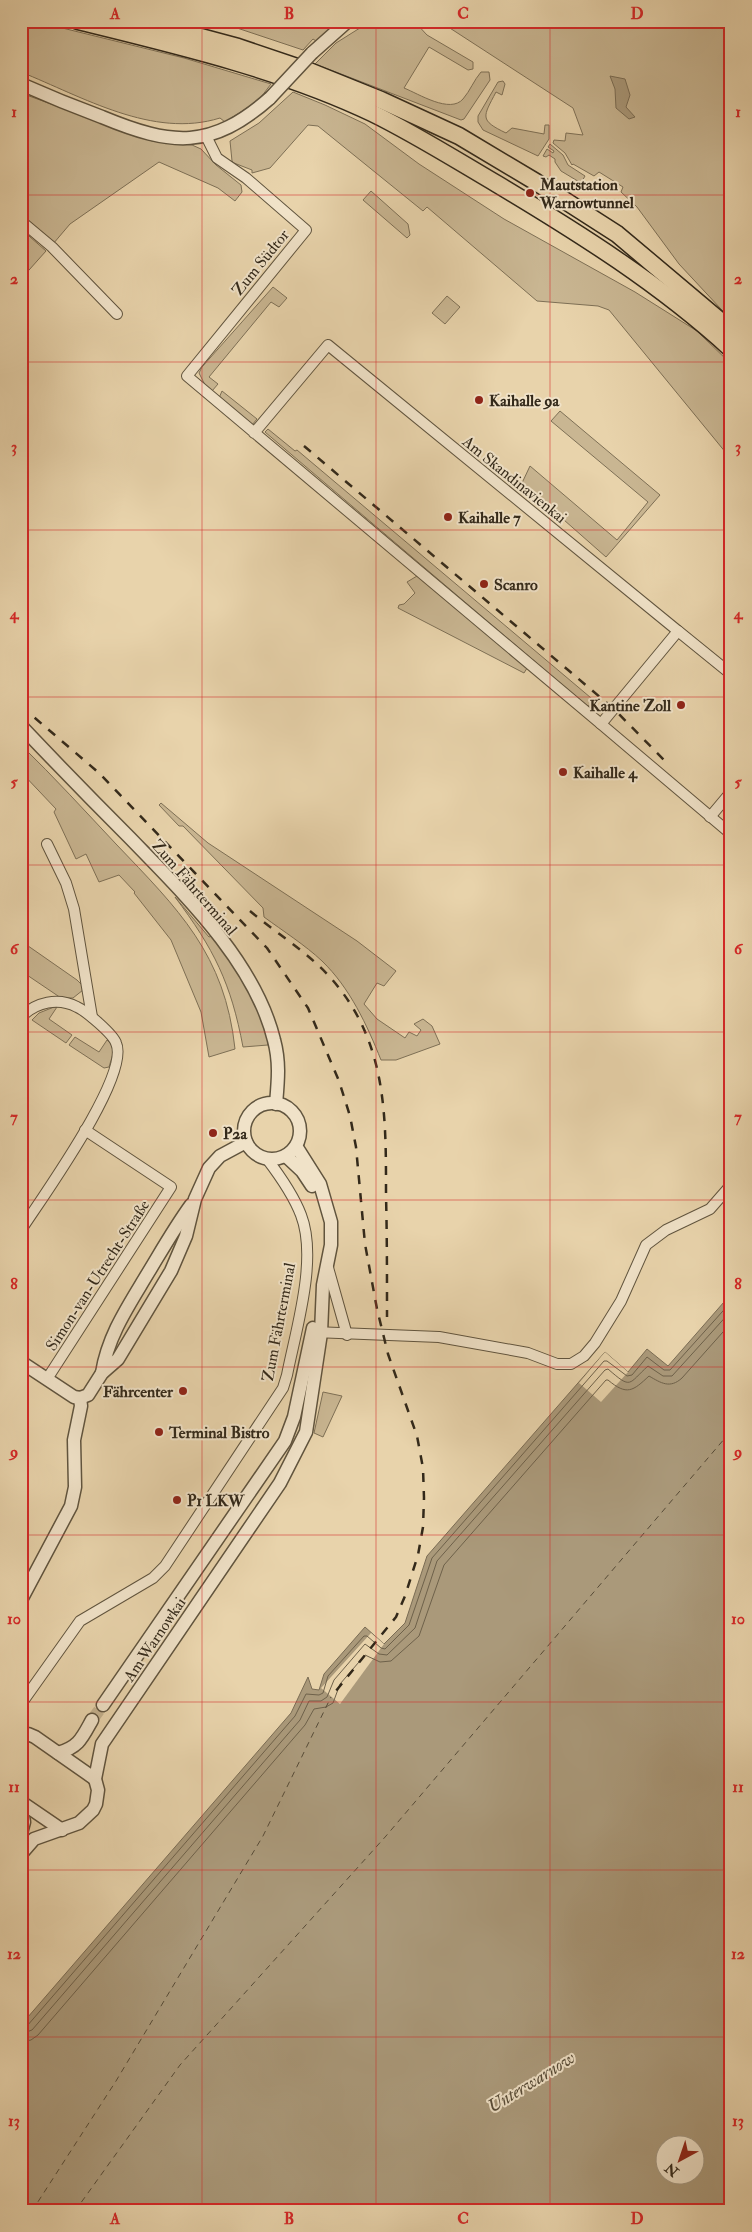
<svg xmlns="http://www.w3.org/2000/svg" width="752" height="2232" font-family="'IM FELL Double Pica',serif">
<rect width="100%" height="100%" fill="#e8d3ab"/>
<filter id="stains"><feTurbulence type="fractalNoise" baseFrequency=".004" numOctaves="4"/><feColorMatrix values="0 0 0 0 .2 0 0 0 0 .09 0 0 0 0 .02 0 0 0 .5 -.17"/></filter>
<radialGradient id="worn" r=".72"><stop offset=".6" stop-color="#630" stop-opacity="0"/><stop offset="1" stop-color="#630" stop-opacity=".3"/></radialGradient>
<g fill="#c9b692" stroke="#7e7056">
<path d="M21,21h13l150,37 87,26 -13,17 -33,21 -5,-4c-67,21 -137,-21 -199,-46z"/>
<path d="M230,21h108l-22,20 -3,-2 -10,11 -75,-25z"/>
<path d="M371,21h43l13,14 46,27v7l-5,1 -39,-23 -25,41c15,6 46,26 59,11 7,-8 11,-19 18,-27h8l1,8 -26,39 -3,1 -146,-56 21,-21z"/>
<path d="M439,21h292v297l-3,-3 1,-2 -2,-2 -2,2 -5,-5 -41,-44 -42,-57 -16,-15 2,-5 -24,-15 -5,4 -21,-12 -1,1 -7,-12 -12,-10 1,-3 11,1 1,-8 17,2 -10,-27z"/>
<path d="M503,81l2,3 -3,11 -6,-3c-13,25 -17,28 10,41l6,-5 32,6 1,-9h4v14l-11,17 -55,-26 -5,-8v-6l20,-34z"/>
<path d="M293,92l32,13 40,19 54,40 85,55 131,73 62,39 34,33v95l-122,-149 -11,-4 -61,-5 -110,-94 -4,4 -105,-85 -10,-1 -38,43 -18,5v-3l-18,-7 -2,-2 -2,-20 29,-18z"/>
<path d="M21,93l131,48 40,4 9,4 15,16 25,20 1,7 -7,9 -17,-13 -59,-26 -89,62 -17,20 -32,-27z"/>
<path d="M550,144l13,11 5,10 17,11 -4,7 -20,-12 -6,-9v-3l-6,-4 -3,2 -3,-1 4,-7 6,4 1,-2 -6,-4z"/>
<path d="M371,191l37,33 2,11 -3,3 -44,-38z"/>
<path d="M21,229l25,22 -25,28z"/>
<path d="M273,287l14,11 -8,9 -8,-5 -62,75 9,7 -6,7 -7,-6 -6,-12 3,-6z"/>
<path d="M447,296l13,11 -15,17 -13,-11z"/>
<path d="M222,391l35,28 -5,6 -33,-27z"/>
<path d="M560,411l100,84 -54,62 -84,-74 8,-17 87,74 31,-38 -97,-81z"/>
<path d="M268,429l27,22 2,-1 300,253 -5,4 -6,-2 -321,-273z"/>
<path d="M422,573l107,92 -5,8 -126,-65 1,-3 5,-1 11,-11 -8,-11z"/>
<path d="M21,745c33,32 64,66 95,99 62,65 109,110 119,205l-26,8 -8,-45 -30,-72 -37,-47 1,-1 -16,-17 -20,7 -13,-28 -10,5 -22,-47 2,-3 -35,-37z"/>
<path d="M161,803l47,40 149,98 39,30 -12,15 -7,-3 -13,21 13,15 28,19 4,-6 8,4 4,-6 -7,-6 9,-5 9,7 8,18 -44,16h-15c-14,-35 -31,-72 -59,-99 -17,-16 -39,-30 -58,-44l-1,-9 -80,-82h-4l-20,-21z"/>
<path d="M175,897l34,40 3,-1c19,26 56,77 56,109l-25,2c-12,-64 -29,-98 -68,-150z"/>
<path d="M21,941l56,39 6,6v4l-10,8h-12l-34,-23 -6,8z"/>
<path d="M54,1007h3l-8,12 23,16 -6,8 -34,-23 7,-7z"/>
<path d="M75,1037l24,15 8,-12 8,7 -6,20 -5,1 -35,-23z"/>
<path d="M323,1392l19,4 -19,41 -9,-4z"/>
</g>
<g fill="#aa997a" stroke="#7a6c54" fill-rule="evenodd">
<path d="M610,76l15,3 5,16 -4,12 9,10 -6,2 -13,-11 -1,-19z"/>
<path d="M731,1294v917h-710v-186l270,-312 17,-36 4,12 7,1 5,-16 41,-47 19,17 21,-21 22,-67 178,-204 23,20 19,-23 21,17zM664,2144h30v30h-30z"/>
</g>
<g fill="#e8d3ab">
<path d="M605,1352l23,20 -27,30 -22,-19z"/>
<path d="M371,1633l13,11 -44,60 -19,-16z"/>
</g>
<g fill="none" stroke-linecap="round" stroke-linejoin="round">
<g stroke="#6e614a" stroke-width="1">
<path d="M21,2028l6,-2 268,-310 11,-22 13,1 4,-2 5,-17 36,-40h3l14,12 4,1 24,-24 23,-67 172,-197h3l20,15 5,-1 15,-18 17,13h6l61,-68"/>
<path d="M21,2034l11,-4 268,-310 9,-19h12l6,-4 7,-17 31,-36 14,10 8,1 28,-27 22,-67 168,-191 3,-1c24,21 20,15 40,-3l15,10h9l59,-65"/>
<path d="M21,2042l10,-2 7,-5 267,-310 9,-16 12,-2 7,-4 7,-19 25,-29 15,7 11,-1 28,-25 25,-71 162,-185h2c19,16 25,11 41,-4 12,7 21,13 33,2l49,-55"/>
</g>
<g stroke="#574b37" stroke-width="1" stroke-dasharray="6 5" stroke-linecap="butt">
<path d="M32,2211l84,-130 147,-245 68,-139"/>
<path d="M75,2211l105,-146 206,-229 345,-405"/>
</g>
<path stroke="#c4b18e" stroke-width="12" stroke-dasharray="12 6" stroke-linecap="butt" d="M92,1720l11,-15"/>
<g stroke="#60543e" stroke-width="12">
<g id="minor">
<path d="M206,136l11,22 29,20 60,52 -119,146 414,348 77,-93 -350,-286 -74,88"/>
<path d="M21,221l31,26 65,67"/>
<path d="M678,631l53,43"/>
<path d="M601,724l130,110"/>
<path d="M710,817l21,-25"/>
<path d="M47,844l19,39 8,26 18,108"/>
<path d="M21,1017c15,-15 37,-20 56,-10 9,4 36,27 39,36 15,32 -75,156 -95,187"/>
<path d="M327,1264l20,71"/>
<path d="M314,1332l125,5 89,16 29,11h14l13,-8 11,-13 26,-42 25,-56 20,-15 44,-21 21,-24"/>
<path d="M47,1379l124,-192 -86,-57"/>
<path d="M21,1704l59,-83 73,-43 12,-12 118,-178 4,-13c9,-46 31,-116 14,-160 -8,-21 -21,-39 -34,-56"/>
</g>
</g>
<g stroke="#60543e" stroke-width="15">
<g id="tertiary">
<path d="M312,53l36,-32"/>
<path d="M21,84c27,12 54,23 81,33 70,29 109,33 168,-19"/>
<path d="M21,726c36,38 72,75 109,112 54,56 125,124 144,202 6,22 4,41 2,64"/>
<circle cx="272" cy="1131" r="28"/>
<path d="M286,1156l16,15 10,15"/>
<path d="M21,1362l53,35 6,1"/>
<path d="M102,1373c6,-38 27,-68 46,-100 14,-23 27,-46 43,-68"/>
<path d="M80,1398l8,-3 14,-22 16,-14 53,-88 15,-35 9,-37 14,-31 11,-12 26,-14"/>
<path d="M21,1600l50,-94 4,-19 -1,-47 7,-34 -1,-8"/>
<path d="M103,1705l182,-264 9,-24 19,-89"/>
<path d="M21,1734h7l7,3 60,42"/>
<path d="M58,1753c21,-6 24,-15 34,-33"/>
<path d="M21,1802l41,28"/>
<path d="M21,1805l3,17 -3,11"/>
<path d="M21,1854l13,-15 45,-16 14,-13 3,-6 2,-14 -3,-11 7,-35 178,-261 26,-51 15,-99 2,-48 8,-40v-23l-11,-38 -24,-38"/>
</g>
</g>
<g stroke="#33291a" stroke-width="19">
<g id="trunk">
<path d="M78,21c98,24 204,49 294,92 43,21 84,47 125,71 82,49 163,100 234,165"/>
<path d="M141,21l97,26 71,24 72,29 78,36 77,46 81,52 114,96"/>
</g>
</g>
<use href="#minor" stroke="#f0e2c8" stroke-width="10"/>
<use href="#tertiary" stroke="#f0e2c8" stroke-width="12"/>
<use href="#trunk" stroke="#e8d3ab" stroke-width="16"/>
<g stroke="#33291a" stroke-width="2.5" stroke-dasharray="9 9" stroke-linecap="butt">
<path d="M304,446l310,263 52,53"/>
<path d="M21,706l78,67 168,175 41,60 31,73 11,35 6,31 9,97 12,65 11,45 29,82 6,32 1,30 -1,29 -5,28 -13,41 -9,21 -65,80"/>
<path d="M250,911c26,22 56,40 79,65 58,64 57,138 57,219 1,40 1,81 1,122"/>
</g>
<g stroke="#60543e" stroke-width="15" stroke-linecap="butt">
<path id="tertiary-bridge" d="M270,98l42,-45"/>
</g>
<use href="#tertiary-bridge" stroke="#f0e2c8" stroke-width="12"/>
</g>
<path fill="none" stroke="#d62828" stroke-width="1" stroke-opacity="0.55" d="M202,21v2190M376,21v2190M550,21v2190M21,195h710M21,362h710M21,530h710M21,697h710M21,865h710M21,1032h710M21,1200h710M21,1367h710M21,1535h710M21,1702h710M21,1870h710M21,2037h710"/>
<g fill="#8f2418" stroke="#f0e2c8" stroke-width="2">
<circle cx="530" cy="193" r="5"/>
<circle cx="479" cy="400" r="5"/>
<circle cx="448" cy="517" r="5"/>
<circle cx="484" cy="584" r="5"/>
<circle cx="681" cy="705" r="5"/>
<circle cx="563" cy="772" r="5"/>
<circle cx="213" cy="1133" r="5"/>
<circle cx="183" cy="1391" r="5"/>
<circle cx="159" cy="1432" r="5"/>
<circle cx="177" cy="1500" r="5"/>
</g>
<g text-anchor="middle" stroke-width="4" stroke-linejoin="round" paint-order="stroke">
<g font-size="16" font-weight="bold" fill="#33291a" stroke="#f0e2c8" text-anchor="start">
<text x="540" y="190">Mautstation<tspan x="540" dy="18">Warnowtunnel</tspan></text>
<text x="489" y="406">Kaihalle 9a</text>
<text x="458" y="523">Kaihalle 7</text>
<text x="494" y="590">Scanro</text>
<text x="671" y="711" text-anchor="end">Kantine Zoll</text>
<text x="573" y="778">Kaihalle 4</text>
<text x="223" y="1139">P2a</text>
<text x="173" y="1397" text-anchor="end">Fährcenter</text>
<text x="169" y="1438">Terminal Bistro</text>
<text x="187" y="1506">P1 LKW</text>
</g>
<g font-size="16" fill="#33291a" stroke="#f0e2c8">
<text transform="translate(260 262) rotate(-51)" y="6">Zum Südtor</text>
<text transform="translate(515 479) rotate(39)" y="6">Am Skandinavienkai</text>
<text transform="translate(195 887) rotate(49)" y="6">Zum Fährterminal</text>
<text transform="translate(97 1275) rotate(-57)" y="6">Simon-van-Utrecht-Straße</text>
<text transform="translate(278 1322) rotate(-79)" y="6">Zum Fährterminal</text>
<text transform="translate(154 1639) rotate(-56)" y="6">Am Warnowkai</text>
</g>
<g font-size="18" font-style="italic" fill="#574b37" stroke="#f0e2c8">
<text transform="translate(531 2082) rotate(-32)" y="6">Unterwarnow</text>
</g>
</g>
<rect width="752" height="2232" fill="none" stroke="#e8d3ab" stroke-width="55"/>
<g transform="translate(680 2160) rotate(220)"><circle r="24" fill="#f0e2c8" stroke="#a49882"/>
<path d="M0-4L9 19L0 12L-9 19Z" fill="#8f2418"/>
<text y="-8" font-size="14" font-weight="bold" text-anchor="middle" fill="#33291a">N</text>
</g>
<rect x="28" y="28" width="696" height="2176" fill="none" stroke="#d62828" stroke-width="2"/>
<g font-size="16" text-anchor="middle" font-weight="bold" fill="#d62828">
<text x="115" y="19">A</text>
<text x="289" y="19">B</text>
<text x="463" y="19">C</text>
<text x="637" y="19">D</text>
<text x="14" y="117">1</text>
<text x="738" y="117">1</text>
<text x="14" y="284">2</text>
<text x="738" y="284">2</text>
<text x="14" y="452">3</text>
<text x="738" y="452">3</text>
<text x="14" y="619">4</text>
<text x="738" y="619">4</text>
<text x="14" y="787">5</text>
<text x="738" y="787">5</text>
<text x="14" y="954">6</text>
<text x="738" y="954">6</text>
<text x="14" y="1122">7</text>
<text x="738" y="1122">7</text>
<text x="14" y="1289">8</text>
<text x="738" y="1289">8</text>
<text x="14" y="1457">9</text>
<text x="738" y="1457">9</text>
<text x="14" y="1624">10</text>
<text x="738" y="1624">10</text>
<text x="14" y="1792">11</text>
<text x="738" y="1792">11</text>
<text x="14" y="1959">12</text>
<text x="738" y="1959">12</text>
<text x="14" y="2126">13</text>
<text x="738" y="2126">13</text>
<text x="115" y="2224">A</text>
<text x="289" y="2224">B</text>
<text x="463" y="2224">C</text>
<text x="637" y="2224">D</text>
</g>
<rect width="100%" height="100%" filter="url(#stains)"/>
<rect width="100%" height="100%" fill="url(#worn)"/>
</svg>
